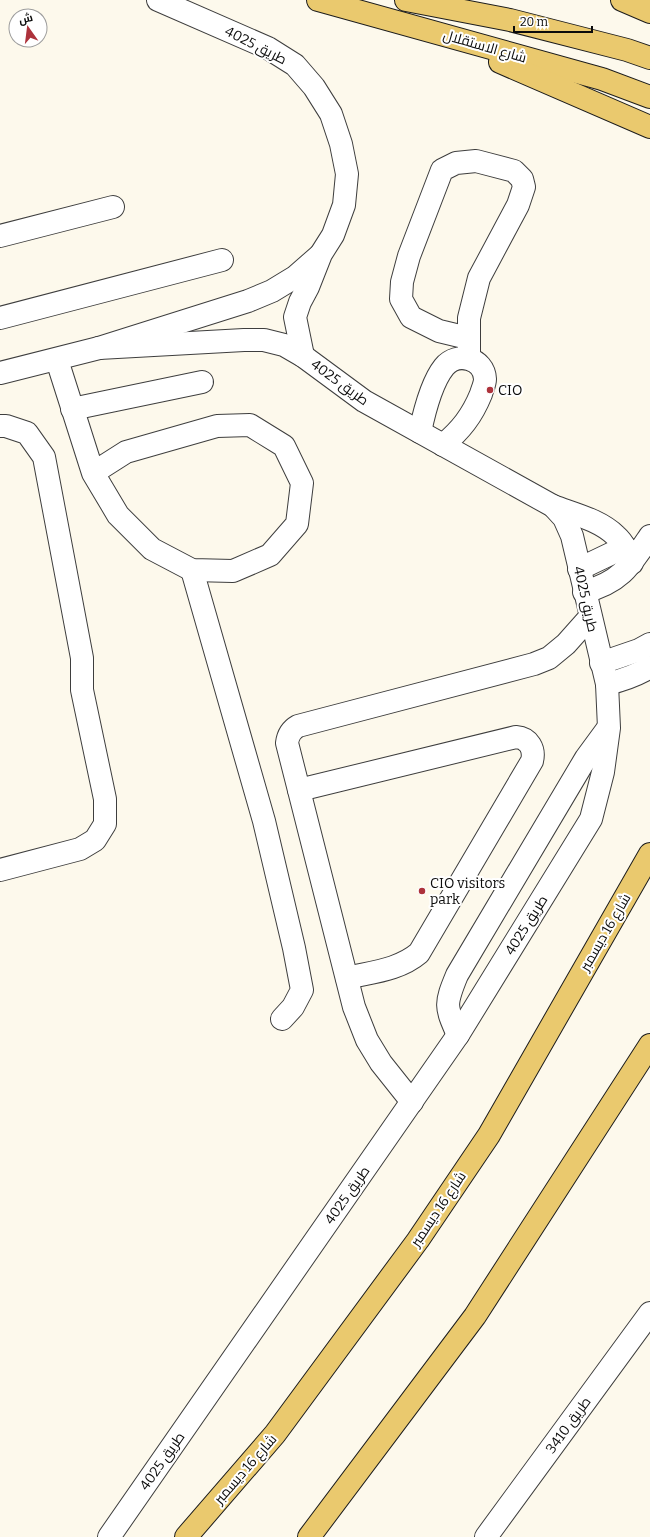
<svg xmlns="http://www.w3.org/2000/svg" width="650" height="1537" font-family="Bitter,Cairo,serif">
<rect width="100%" height="100%" fill="#fdf9ec"/>
<g fill="none" stroke-linecap="round" stroke-linejoin="round">
<g stroke="#3e3e3e" stroke-width="24">
<g id="minor">
<path d="M158,0l110,48 27,17 19,22 17,27 10,30 6,30 -3,31 -11,30 -12,19 -13,33 -8,15 -5,15 8,39"/>
<path d="M0,236l113,-29"/>
<path d="M0,318l222,-58"/>
<path d="M468,338l-29,-7 -28,-14 -10,-18 1,-17 7,-26 33,-86 14,-7 20,-2 38,10 8,8 2,8 -6,18 -39,73 -10,40v40"/>
<path d="M99,348l145,-8h20l20,5 19,11 61,45 189,105 11,12 8,18 35,148 2,44 -6,44 -12,47 -133,216 -349,502"/>
<path d="M57,360l36,113 25,42 34,34 40,21 41,1 37,-16 27,-31 5,-41 -18,-37 -34,-21 -33,1 -91,26 -33,21"/>
<path d="M0,373l99,-25 149,-47 24,-10 23,-14 24,-21"/>
<path d="M72,409l130,-27"/>
<path d="M0,426h6l21,7 17,24 38,201v32l23,109v25l-10,16 -15,9 -80,21"/>
<path d="M420,432c4,-19 12,-50 24,-65 13,-16 40,-9 41,12 0,5 -3,11 -4,15 -9,22 -20,36 -38,51"/>
<path d="M553,506c21,8 47,14 63,30 8,7 12,17 16,27"/>
<path d="M579,569l46,-22"/>
<path d="M192,570l72,251 30,127 8,42 -9,17 -11,12"/>
<path d="M584,592c37,-10 46,-26 66,-56"/>
<path d="M601,663l38,-13 11,-6"/>
<path d="M607,684c16,-4 29,-8 43,-17"/>
<path d="M299,790l217,-53c13,1 19,12 16,24l-113,192c-20,17 -47,19 -72,25"/>
<path d="M458,1035c-13,-29 -13,-31 -1,-60l129,-217 22,-30"/>
<path d="M412,1102l-31,-39 -14,-23 -13,-33 -67,-264c1,-8 4,-13 11,-17l236,-62 15,-6 17,-14 24,-27"/>
<path d="M486,1537l164,-224"/>
</g>
</g>
<g stroke="#1c1c1c" stroke-width="24">
<g id="major">
<path d="M318,0l284,79 48,18"/>
<path d="M406,0l104,20 117,30 23,8"/>
<path d="M622,0l28,12"/>
<path d="M500,62l150,65"/>
<path d="M186,1537l89,-103 143,-194 71,-105 161,-281"/>
<path d="M309,1537l166,-221 175,-271"/>
</g>
</g>
<use href="#minor" stroke="#fff" stroke-width="22"/>
<use href="#major" stroke="#eac96e" stroke-width="22"/>
</g>
<g fill="#ad323b" stroke="#fff" stroke-width="1.5">
<circle cx="490" cy="390" r="4"/>
<circle cx="422" cy="891" r="4"/>
</g>
<g text-anchor="middle" stroke-width="4" stroke-linejoin="round" paint-order="stroke">
<g font-size="14" fill="#0b0b0b" stroke="#fff">
<text transform="translate(256 45) rotate(27)" y="5">طريق 4025</text>
<text transform="translate(485 46) rotate(16)" y="5">شارع الاستقلال</text>
<text transform="translate(340 382) rotate(36)" y="5">طريق 4025</text>
<text transform="translate(586 599) rotate(77)" y="5">طريق 4025</text>
<text transform="translate(526 925) rotate(-58)" y="5">طريق 4025</text>
<text transform="translate(605 932) rotate(-60)" y="5">شارع 16 ديسمبر</text>
<text transform="translate(347 1195) rotate(-55)" y="5">طريق 4025</text>
<text transform="translate(438 1209) rotate(-56)" y="5">شارع 16 ديسمبر</text>
<text transform="translate(568 1425) rotate(-54)" y="5">طريق 3410</text>
<text transform="translate(162 1461) rotate(-55)" y="5">طريق 4025</text>
<text transform="translate(245 1469) rotate(-49)" y="5">شارع 16 ديسمبر</text>
</g>
<g font-size="14" fill="#0b0b0b" stroke="#fff" text-anchor="start">
<text x="498" y="395">CIO</text>
<text x="430" y="888">CIO visitors<tspan x="430" dy="16">park</tspan></text>
</g>
</g>
<g transform="translate(28 28) rotate(346)"><circle r="19" fill="#ffffff" stroke="#9d9d9d"/>
<path d="M0-3L7 15L0 10L-7 15Z" fill="#ad323b"/>
<text y="-6" font-size="11" font-weight="bold" text-anchor="middle" fill="#0b0b0b">ش</text>
</g>
<path d="M514 26v6h78v-6" fill="none" stroke="#0b0b0b" stroke-width="2"/>
<text x="520" y="26" font-size="12" fill="#0b0b0b" stroke="#ffffff" stroke-width="3" paint-order="stroke">20 m</text>
</svg>
